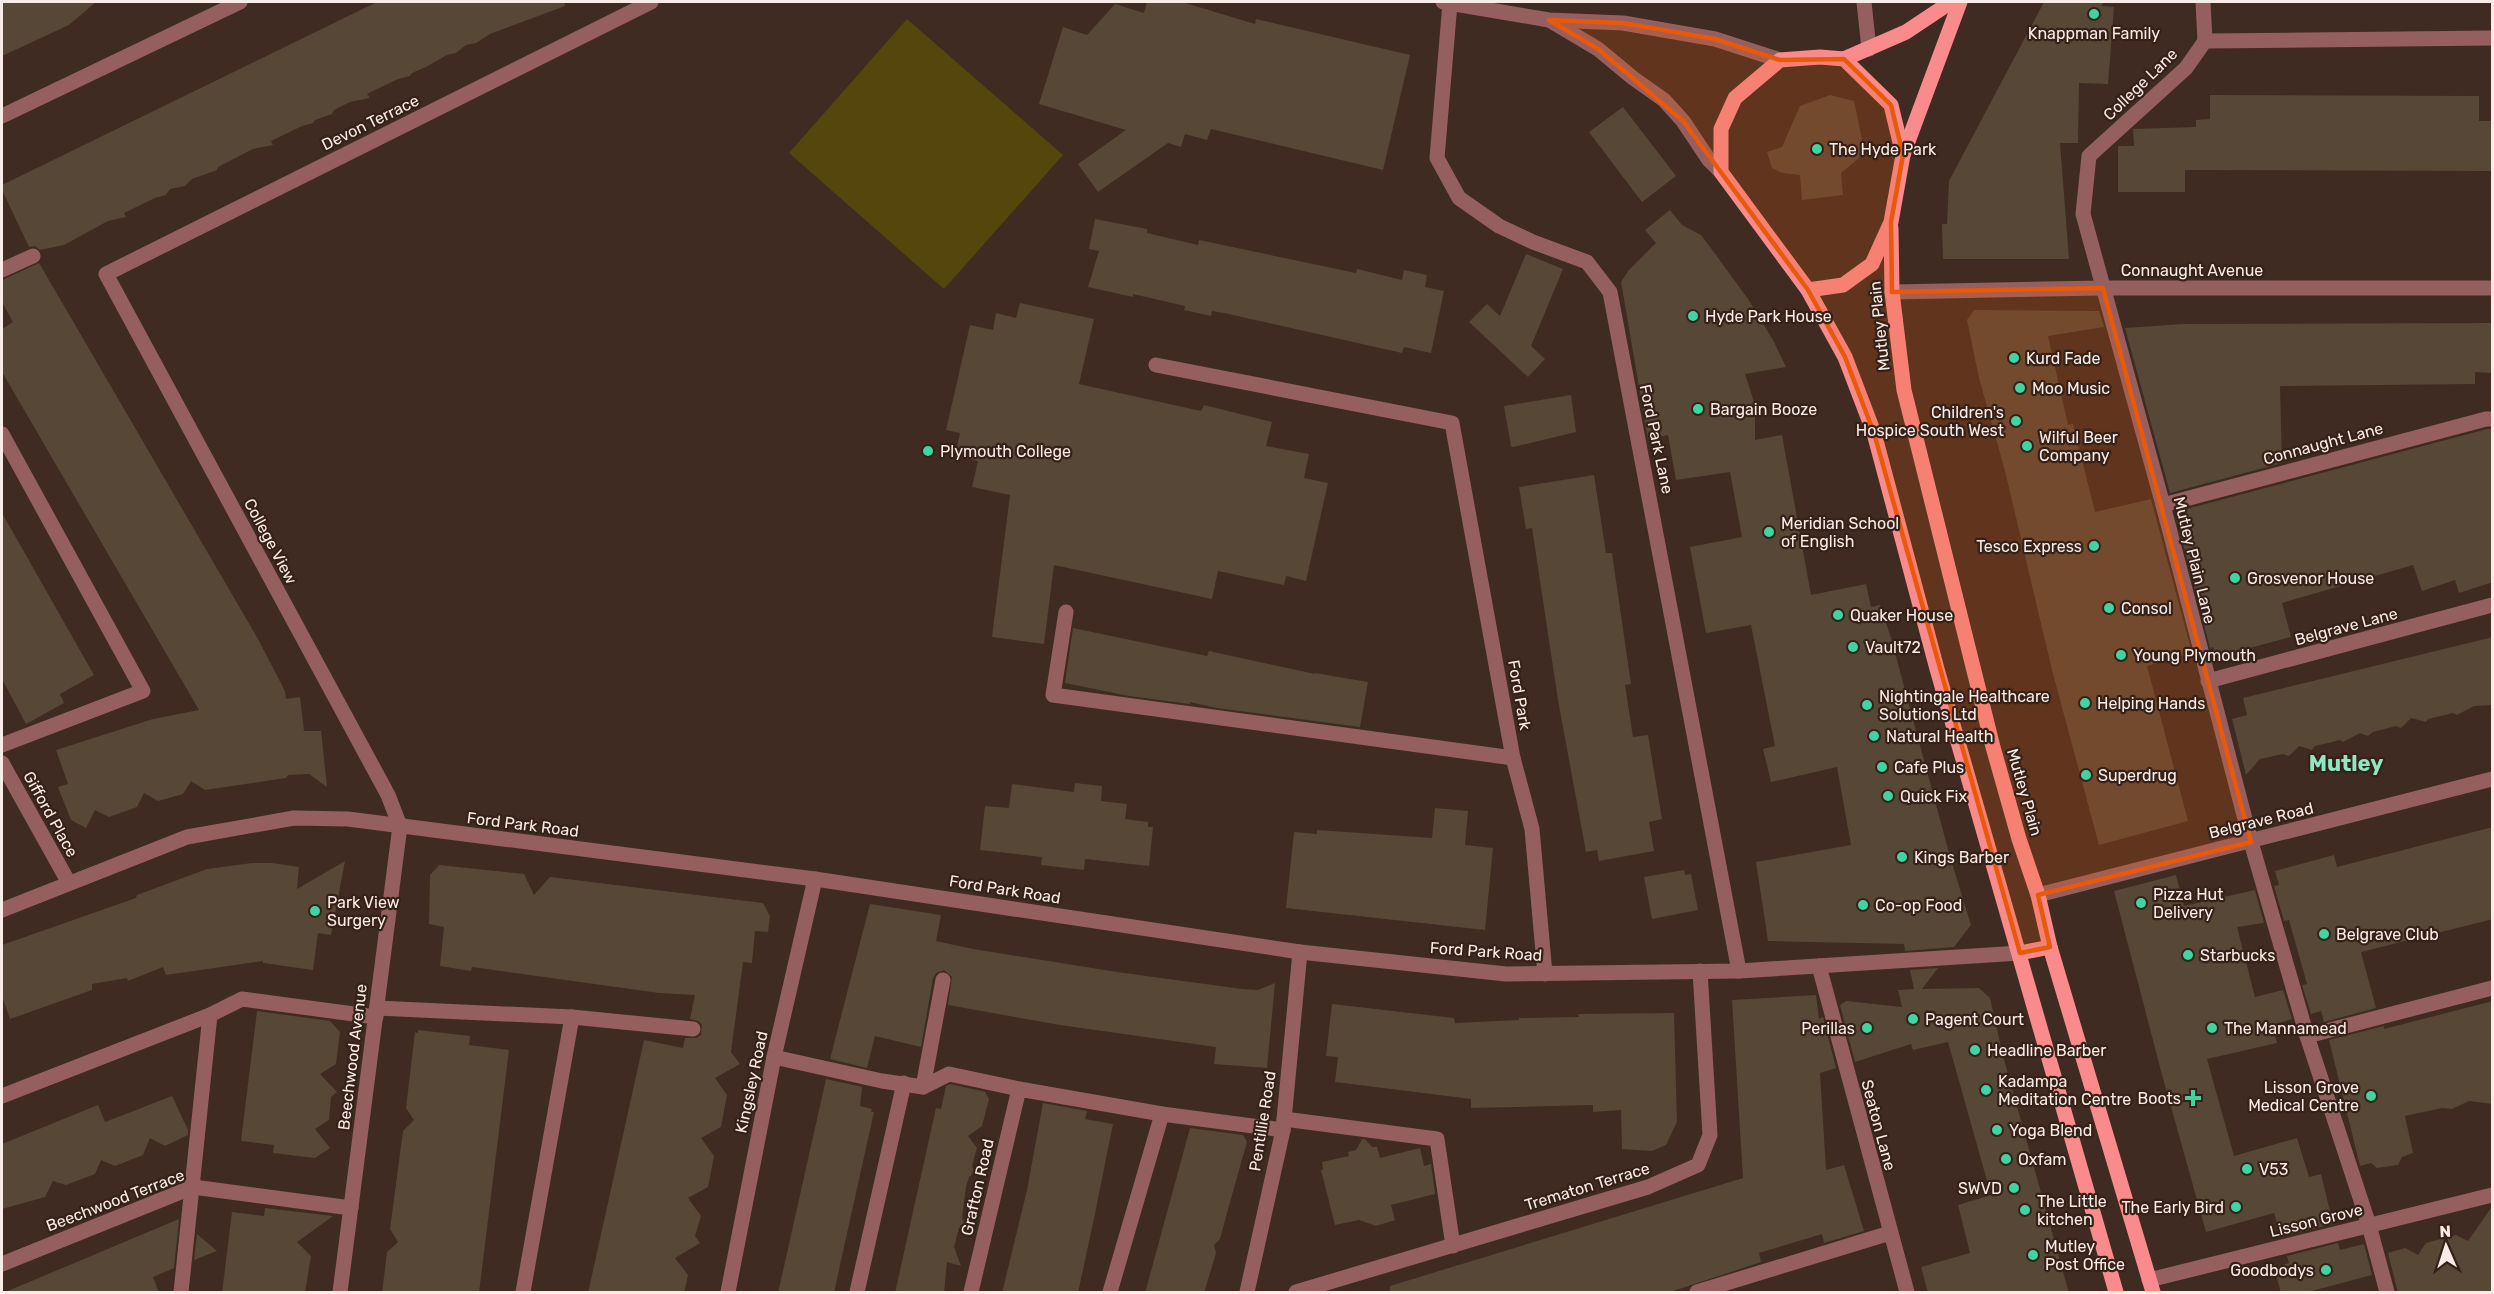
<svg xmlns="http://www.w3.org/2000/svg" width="2494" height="1294" font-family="Rubik,sans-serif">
<rect width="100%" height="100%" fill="#3f2b22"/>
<path fill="#55460b" d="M907,19l156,136 -119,134 -155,-136z"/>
<g fill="#574736">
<path d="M2,2h94l-27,23 -67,31z"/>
<path d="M377,2h187l1,4 -75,28 -14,9 -10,2 -10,8 -9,2 -21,12 -14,6 -2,3 -12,3 -31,15 3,4 -20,4 -16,8 -2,4 -17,6 -2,3 -11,3 -31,15 2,4 -20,4 -35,18 -1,3 -25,9 -7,7 -15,3 -4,6 -11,3 -31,15 2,4 -18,4 -44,24 -24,5 -5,-4 -6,1 -27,-57v-5z"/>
<path d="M1147,2h35l73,22 1,-5 154,36 -27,115 -172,-41 -4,11 -22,-6 -4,13 -13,-4 -70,49 -20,-28 48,-34 -87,-26 24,-77 24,8 28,-31 29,9z"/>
<path d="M2044,2h60l-3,4 13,1 -6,77 -29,-1 -1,60h-18l9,116h-126l-1,-35h5l2,-43z"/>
<path d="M1830,95l24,6 8,38 -3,19 -18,15 2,22 -41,5 -2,-25 -18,-2 -10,-5 -5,-16 15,-5 18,-41z"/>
<path d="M2210,95l269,1v25h14v50l-308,-1v22h-67v-46h16l-1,-17 63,-2v-7l14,-1z"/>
<path d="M1623,107l53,69 -34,26 -53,-70z"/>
<path d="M1670,210l12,15 19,10 15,20 32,44 25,41 13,27 -41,7 10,31v35l27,-5 29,160 55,-11 5,23 9,-2 11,33 60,222 20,65 -17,22 -49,4 -1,-7 -136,-3 -12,-79 95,-17 -14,-78 -66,15 -8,-33 12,-3 -24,-121 -45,8 -16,-86 52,-10 -12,-65 -54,8 -8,-45 -20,4 -27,-157 8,-12 27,-27 -11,-13z"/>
<path d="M1095,219l52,10v4l51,12 1,-5 157,33 1,-4 45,11 2,-10 23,5 -2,12 19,4 -13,62 -27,-6 -2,6 -178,-40 -12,-2 -1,5 -27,-6 1,-4 -52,-12v3l-45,-10 11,-36 -10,-2z"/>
<path d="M1526,254l37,15 -32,77 14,13 -17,18 -59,-55 18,-18 13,12z"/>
<path d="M39,263l219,376 27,52 1,8 14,-2 4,34h17l6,56 -18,-13 -21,1 -2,3 -81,12 -14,-9 -8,13 -25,7 -14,-8 -7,14 -28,10 -14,-7 -9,18 -15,-8 -13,-33 10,-3 -12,-34 97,-31 46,-9 -197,-338v-43l11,-7 -11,-20v-22z"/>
<path d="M1020,303l74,16 -15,65 122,27 3,-6 68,17 -6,24 43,8 -5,24 24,5 -22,98 -20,-5 -2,9 -66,-14 -6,28 -158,-34 -10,79 -52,-7 18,-142 -38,-8 6,-26 -23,-5 5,-23 -14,-3 24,-105 23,5 3,-17 20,5z"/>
<path d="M1974,310l125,1 5,16 -56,9 20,89 5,-1 22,88 56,-13 41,154 -45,13 41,155 -89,24 -47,-175 -47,-199 -26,-93 -12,-58z"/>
<path d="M2493,323v50l-18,-1v12l-195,2 2,77 -112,30 -45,-165 58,-4z"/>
<path d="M1571,395l5,37 -63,15 -2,-1 -7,-40z"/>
<path d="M2487,429h6v153l-34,11 -4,-13 -33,11 -9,-26 -131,38 9,34 -75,20 -3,-10 -3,1 -35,-136z"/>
<path d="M1594,475l12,78h6l19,131 -6,1 8,52 15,-2 14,84 -13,3 5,29 -55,10 -2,-11 -11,2 -28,-152 -26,-172 -6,1 -7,-42z"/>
<path d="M2,513l92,162 -34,19 4,9 -38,21 -24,-45z"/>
<path d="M1073,628l134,28 2,-5 106,23v-1l53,9 -8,45 -143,-19 -27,-6v2l-61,-8 -64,-13z"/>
<path d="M2493,637v68l-19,1 -17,9 -4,-2 -12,3 -13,3 -2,3 -15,-4 -10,10 -5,-2 -23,6 -5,4 -8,-3 -17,9 -3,-2 -12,3 -13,3 -3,4 -13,-4 -10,10 -6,-2 -23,5 -14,16 -14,-56 15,-4 -4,-17z"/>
<path d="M1075,783l27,3 -1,15 26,3 -2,15 23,3v5h5l-4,39 -64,-7 -1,11 -43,-5 1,-8 -62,-7 5,-44 24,2 3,-24 62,8z"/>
<path d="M1435,808l33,3 -3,34 28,3 -8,82 -199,-22 8,-76 23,2v-4l115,8z"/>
<path d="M2493,827v92l-132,33 15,56 -52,14 -3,-11 -10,3 -9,-29 5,-1 -18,-64 -5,1 -10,-35 5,-1 -4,-14 59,-16 3,12z"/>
<path d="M345,861l-14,74 -13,-2 -5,37 -50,-7v-2l-97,14 -3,-8 -35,14 -1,-3 -35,6v6l-82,29 -8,-23v-51l134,-47 1,-3 70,-26 45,-6h20l27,4 -2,22z"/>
<path d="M439,865l85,9 10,21 16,-18 213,26 7,13 -2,16 -13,-1 -3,32 -9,-1 -12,90 9,12 -25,14 12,17 -6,32 -20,11 13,18 -6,31 -20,11 13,18 -6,20 5,7 -25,15 13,17 -4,18h-96l56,-253 39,8 2,-10h11l5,-3 1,-11 -4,-3 -8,-2 5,-24 -36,-2 -187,-26 -1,4 -31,-5 4,-39 -15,-3 1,-49z"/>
<path d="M1684,870l1,5 6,-1 7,36 -46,9 -8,-42z"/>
<path d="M2176,875l8,31 71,-16 9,33 -27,4 18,70 28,-7 9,29 -20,6 5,18 -70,16 27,97 63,-18 12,39 12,-3 12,50 -52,13 -7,-24 -68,19 -45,-161 -47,-180z"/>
<path d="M870,904l71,11 -5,26 37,8 144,23 125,17 16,1 17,-7 -8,85 -53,-4 2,-17 -156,-22 -112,-20 4,-28 -8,-7 -8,3 -3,5 -12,69 -46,-11 -8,32 -37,-9z"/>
<path d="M1938,968l-16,21 57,-1 11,10 13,58 66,237h-141l-7,-26 49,-14 -12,-48 33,-10 -43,-153 -35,8 -2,-6 -56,18 -15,-57 6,-4 56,6 -4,-17 16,-1 -4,-19z"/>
<path d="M1816,995l3,24 4,-2 13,51 -16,5 6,97 18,-5 20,66 -40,12 -2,-9 -63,19 2,9 -94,31h-277v-7l353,-108 -11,-178z"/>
<path d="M2493,1001v103l-24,-3 -17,8 -10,-1 -37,8 8,37 -11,4 -4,8 -21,3 -6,-5 -11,3 -31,-126 55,-14v3z"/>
<path d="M1332,1004l122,14 1,5 64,-3v-2l60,-1 -1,-3 96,-1 3,109 -11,23 -14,6 -30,-2 -1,-39 -28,2v-7l-122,3v-9l-136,-17 3,-25 -12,-1z"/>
<path d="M257,1011l73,10 10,11 -4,32 -16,10 17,18 -6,5 -2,23 -14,9 15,19 -15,10 -42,-5 1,-8 -33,-4z"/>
<path d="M418,1030l52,6 -1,9 40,5 -30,243h-97l5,-41 11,-10 -8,-13 13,-98 11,-11 -8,-12 9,-76 3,1z"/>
<path d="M826,1079l36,8 -2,19 12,3 -1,3h3l-34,153 -6,28h-56z"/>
<path d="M950,1084l35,8 4,7 -7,27 -14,10 9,12 -5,18 3,6 -6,5 -3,10 -4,31 3,5 -6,5 -5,19 7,19 -14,-4 -3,31h-49l41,-185 5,1 5,-23z"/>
<path d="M172,1096l16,34v5l-23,11 -15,-8 -7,17 -28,11 -14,-6 -6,14 -29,11 -13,-4 -8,16 -43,12v-65l96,-39 7,17z"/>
<path d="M1043,1103l44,8 -2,8 28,5 -17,85 -18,84h-76l25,-103z"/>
<path d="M1190,1128l53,7 4,7 -17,60 -10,37 -6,6 2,8 -12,40h-59z"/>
<path d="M1362,1139h3l7,8h5l3,11 40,-10 4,18 7,-2 4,30 -44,11 4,15 -19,6 -17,-6 -24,5 -14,-55h2l-1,-8 27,-6 -1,-4 8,-2z"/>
<path d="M2493,1205v88h-95l-10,-40 17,-5 13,7 8,-12 30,-8 12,6z"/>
<path d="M265,1208l68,8 -36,26 14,14 -6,37h-83l10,-81 32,4z"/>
<path d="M179,1219l-5,49 -21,9 6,16h-156z"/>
<path d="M197,1234l20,17 -23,9z"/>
<path d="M2338,1243l2,7 24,-6 8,31 -68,18h-23l-7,-26 15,-4 -2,-7z"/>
</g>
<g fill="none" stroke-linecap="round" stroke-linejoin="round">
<g stroke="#965f5f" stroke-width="15">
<path d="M1443,2l106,18 74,3 92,16 65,21"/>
<path d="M1864,2l5,47"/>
<path d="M2203,2l2,39"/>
<path d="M1450,3l-13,155 22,40 40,28 34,16 54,20 23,30 129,679"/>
<path d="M1551,21l47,28 35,29 31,22 19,21 26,39 12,12"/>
<path d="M2,116l238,-114"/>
<path d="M2,270l31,-14"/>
<path d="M1892,292l211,-4h389"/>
<path d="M1156,365l296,58 61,335 19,71 13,145"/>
<path d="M2,434l141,257 -141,54"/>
<path d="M2163,505l323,-86h6"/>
<path d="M1066,612l-13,83 460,63"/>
<path d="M2208,681l284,-76"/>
<path d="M2,763l67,120"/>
<path d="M2038,895l454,-116"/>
<path d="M2,910l185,-73 107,-19 54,1 467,60 485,73 206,22 233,-3 281,-18"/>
<path d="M1819,966l88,326"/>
<path d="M377,1008l195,9 121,12"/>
<path d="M2307,1036l185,-48"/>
<path d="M774,1057l108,24 41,6 26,-13 70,15 143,25 121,16"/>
<path d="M923,1087l20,-107"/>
<path d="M2,1096l208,-81 32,-16 134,18"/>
<path d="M1284,1119l153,20 16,107"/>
<path d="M2,1264l191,-77 158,21"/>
<path d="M2149,1280l343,-85"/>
<path d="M181,1292l29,-277"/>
<path d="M340,1292l60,-466 -12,-31 -282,-521 545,-272"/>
<path d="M523,1292l49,-275"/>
<path d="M728,1292l46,-235 41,-178"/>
<path d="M857,1292l47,-209"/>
<path d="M971,1292l48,-203"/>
<path d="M1110,1292l52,-178"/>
<path d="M1247,1292l36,-162 17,-178"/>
<path d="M1296,1292l352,-105 50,-22 12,-30 -10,-164"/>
<path d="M1697,1292l193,-59"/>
<path d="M2387,1292l-18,-67 -62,-189 -56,-194 -88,-337 -80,-291 6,-58 97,-88 19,-27 287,-3"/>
</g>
<g stroke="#fa8b8c" stroke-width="15">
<path d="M1844,59l62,-27 45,-30"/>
<path d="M1903,155l57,-153"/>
<path d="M1891,228l1,64 12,98 89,357 26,92 19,56 12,52 103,345"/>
<path d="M1808,290l35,-5 29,-21 19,-42 12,-67 -12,-50 -47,-46 -24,-2 -40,3 -45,38 -14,31v43l87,118 37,67 29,76 63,236 179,623"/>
<path d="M2020,953l30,-6"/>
</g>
</g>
<path fill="#e8590c" fill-opacity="0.2" stroke="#e8590c" stroke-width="4.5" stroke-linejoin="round" d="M1549,20l74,3 92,16 65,21 64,-1 47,46 12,50 -12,67 1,70 211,-4 148,554 -213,53 12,52 -30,6 -146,-520 -29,-76 -37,-67 -125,-169 -85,-72z"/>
<g fill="#40d4a2" stroke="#352118" stroke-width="2">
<circle cx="2094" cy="14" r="6"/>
<circle cx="1817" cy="149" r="6"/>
<circle cx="1693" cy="316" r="6"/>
<circle cx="2014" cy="358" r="6"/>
<circle cx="2020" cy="388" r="6"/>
<circle cx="1698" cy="409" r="6"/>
<circle cx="2016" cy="421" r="6"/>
<circle cx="2027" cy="446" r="6"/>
<circle cx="928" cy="451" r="6"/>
<circle cx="1769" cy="532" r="6"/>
<circle cx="2094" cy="546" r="6"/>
<circle cx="2235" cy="578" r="6"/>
<circle cx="2109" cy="608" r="6"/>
<circle cx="1838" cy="615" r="6"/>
<circle cx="1853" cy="647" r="6"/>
<circle cx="2121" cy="655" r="6"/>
<circle cx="2085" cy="703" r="6"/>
<circle cx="1867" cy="705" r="6"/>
<circle cx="1874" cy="736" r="6"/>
<circle cx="1882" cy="767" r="6"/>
<circle cx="2086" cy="775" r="6"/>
<circle cx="1888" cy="796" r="6"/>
<circle cx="1902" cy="857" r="6"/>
<circle cx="2141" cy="903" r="6"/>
<circle cx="1863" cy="905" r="6"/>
<circle cx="315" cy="911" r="6"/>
<circle cx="2324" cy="934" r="6"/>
<circle cx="2188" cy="955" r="6"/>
<circle cx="1913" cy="1019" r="6"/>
<circle cx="1867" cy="1028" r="6"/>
<circle cx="2212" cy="1028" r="6"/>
<circle cx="1975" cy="1050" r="6"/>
<circle cx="1986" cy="1090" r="6"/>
<circle cx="2371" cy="1096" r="6"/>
<path d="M2190 1089h6v6h6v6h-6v6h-6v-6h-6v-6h6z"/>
<circle cx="1997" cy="1130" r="6"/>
<circle cx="2006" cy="1159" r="6"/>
<circle cx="2247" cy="1169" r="6"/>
<circle cx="2014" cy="1188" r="6"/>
<circle cx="2236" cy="1207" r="6"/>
<circle cx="2025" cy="1210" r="6"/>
<circle cx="2033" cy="1255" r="6"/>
<circle cx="2326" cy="1270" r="6"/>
</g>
<g text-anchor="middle" stroke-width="4.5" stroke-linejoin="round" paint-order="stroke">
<g font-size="16" fill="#f9ebe5" stroke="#352118" text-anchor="start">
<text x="2094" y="39" text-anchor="middle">Knappman Family</text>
<text x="1829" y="155">The Hyde Park</text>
<text x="1705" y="322">Hyde Park House</text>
<text x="2026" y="364">Kurd Fade</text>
<text x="2032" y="394">Moo Music</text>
<text x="1710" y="415">Bargain Booze</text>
<text x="2004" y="418" text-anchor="end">Children's<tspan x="2004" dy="18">Hospice South West</tspan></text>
<text x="2039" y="443">Wilful Beer<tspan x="2039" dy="18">Company</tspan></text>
<text x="940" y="457">Plymouth College</text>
<text x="1781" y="529">Meridian School<tspan x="1781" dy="18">of English</tspan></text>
<text x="2082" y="552" text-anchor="end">Tesco Express</text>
<text x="2247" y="584">Grosvenor House</text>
<text x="2121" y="614">Consol</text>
<text x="1850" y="621">Quaker House</text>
<text x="1865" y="653">Vault72</text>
<text x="2133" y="661">Young Plymouth</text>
<text x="1879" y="702">Nightingale Healthcare<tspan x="1879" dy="18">Solutions Ltd</tspan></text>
<text x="2097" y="709">Helping Hands</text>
<text x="1886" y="742">Natural Health</text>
<text x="1894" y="773">Cafe Plus</text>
<text x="2098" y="781">Superdrug</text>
<text x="1900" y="802">Quick Fix</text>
<text x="1914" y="863">Kings Barber</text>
<text x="2153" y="900">Pizza Hut<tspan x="2153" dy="18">Delivery</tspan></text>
<text x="327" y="908">Park View<tspan x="327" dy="18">Surgery</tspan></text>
<text x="1875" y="911">Co-op Food</text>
<text x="2336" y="940">Belgrave Club</text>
<text x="2200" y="961">Starbucks</text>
<text x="1925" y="1025">Pagent Court</text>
<text x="1855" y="1034" text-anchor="end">Perillas</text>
<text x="2224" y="1034">The Mannamead</text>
<text x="1987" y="1056">Headline Barber</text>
<text x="1998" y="1087">Kadampa<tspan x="1998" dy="18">Meditation Centre</tspan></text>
<text x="2359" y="1093" text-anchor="end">Lisson Grove<tspan x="2359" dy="18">Medical Centre</tspan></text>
<text x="2181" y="1104" text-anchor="end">Boots</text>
<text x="2009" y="1136">Yoga Blend</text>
<text x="2018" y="1165">Oxfam</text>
<text x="2259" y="1175">V53</text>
<text x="2002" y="1194" text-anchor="end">SWVD</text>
<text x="2037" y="1207">The Little<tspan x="2037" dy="18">kitchen</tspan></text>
<text x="2224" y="1213" text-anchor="end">The Early Bird</text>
<text x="2045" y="1252">Mutley<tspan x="2045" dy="18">Post Office</tspan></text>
<text x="2314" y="1276" text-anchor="end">Goodbodys</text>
</g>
<g font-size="16" fill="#f9ebe5" stroke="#352118">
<text transform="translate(2140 84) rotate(-44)" y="6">College Lane</text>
<text transform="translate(370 122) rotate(-26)" y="6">Devon Terrace</text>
<text x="2192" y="276">Connaught Avenue</text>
<text transform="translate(1879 326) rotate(-96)" y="6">Mutley Plain</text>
<text transform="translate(1657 439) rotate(78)" y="6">Ford Park Lane</text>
<text transform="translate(2323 443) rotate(-15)" y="6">Connaught Lane</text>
<text transform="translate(271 541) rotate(62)" y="6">College View</text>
<text transform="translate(2195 560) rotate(76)" y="6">Mutley Plain Lane</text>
<text transform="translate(2346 626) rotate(-15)" y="6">Belgrave Lane</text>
<text transform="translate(1520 695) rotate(80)" y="6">Ford Park</text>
<text transform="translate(2025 792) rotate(74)" y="6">Mutley Plain</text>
<text transform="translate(51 814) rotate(61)" y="6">Gifford Place</text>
<text transform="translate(2261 820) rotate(-14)" y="6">Belgrave Road</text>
<text transform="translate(523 824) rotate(7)" y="6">Ford Park Road</text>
<text transform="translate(1005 889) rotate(9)" y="6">Ford Park Road</text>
<text transform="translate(1486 951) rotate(4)" y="6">Ford Park Road</text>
<text transform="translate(352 1057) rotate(-83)" y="6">Beechwood Avenue</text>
<text transform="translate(751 1082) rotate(-78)" y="6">Kingsley Road</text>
<text transform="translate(1262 1121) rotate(-81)" y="6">Pentillie Road</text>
<text transform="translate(1879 1125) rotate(75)" y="6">Seaton Lane</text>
<text transform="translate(1587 1186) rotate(-17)" y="6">Trematon Terrace</text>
<text transform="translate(977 1187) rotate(-77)" y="6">Grafton Road</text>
<text transform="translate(115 1200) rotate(-21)" y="6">Beechwood Terrace</text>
<text transform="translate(2316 1220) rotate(-14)" y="6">Lisson Grove</text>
</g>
<g font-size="22" font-weight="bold" fill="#90e8c3" stroke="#352118">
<text x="2346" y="771">Mutley</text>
</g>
</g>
<rect width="2494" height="1294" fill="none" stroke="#f9ebe5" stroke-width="6"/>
<g transform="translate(2446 1246) rotate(357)" stroke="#352118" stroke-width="4.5" paint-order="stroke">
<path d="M0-4.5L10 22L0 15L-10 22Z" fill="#f9ebe5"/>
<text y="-9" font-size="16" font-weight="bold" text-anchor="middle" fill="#f9ebe5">N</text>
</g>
</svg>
